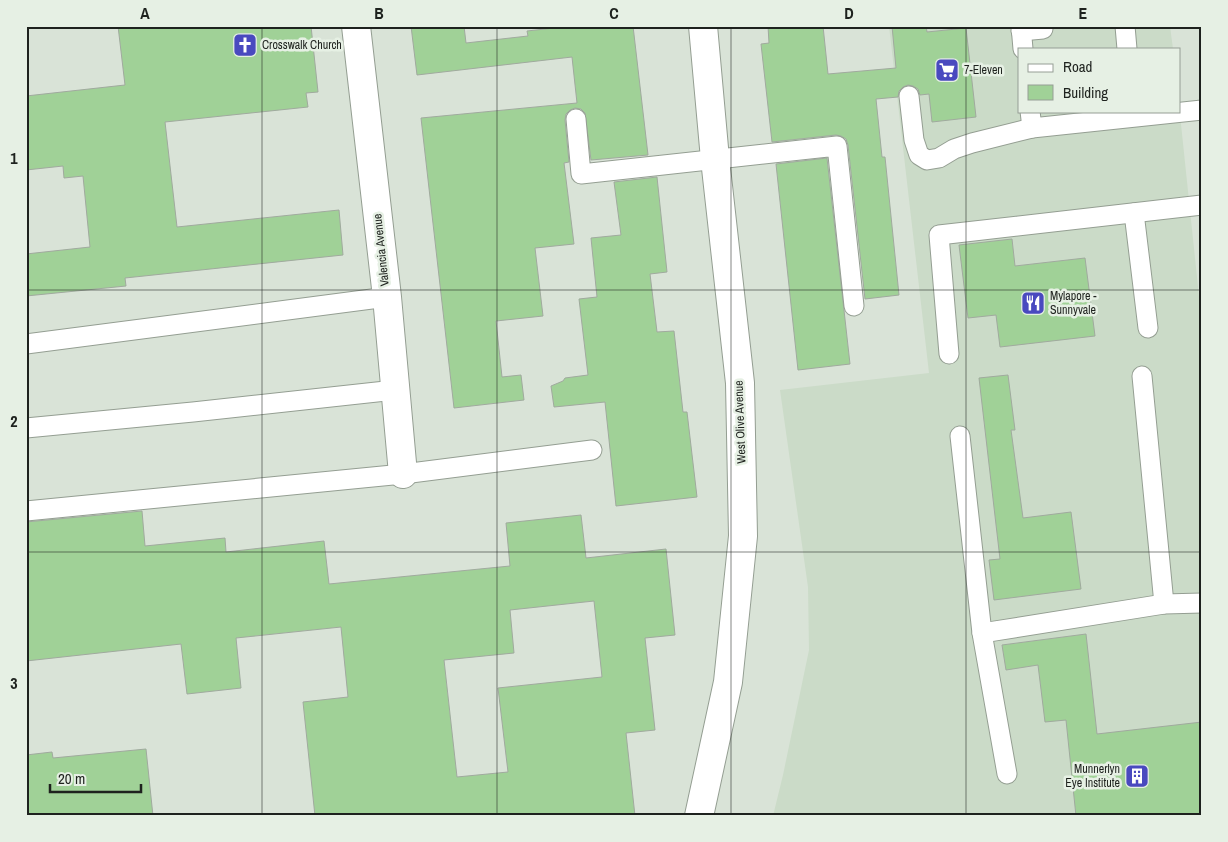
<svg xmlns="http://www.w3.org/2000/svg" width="1228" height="842" font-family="'Archivo Narrow',sans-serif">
<rect width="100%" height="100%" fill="#d9e3d7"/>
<path fill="#cbdbc8" d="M889,26h281l3,23h-154v62h160v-6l23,220v491h-429l10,-41 26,-125 -1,-63 -28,-197 149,-17z"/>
<g fill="#a0d197" stroke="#a0aa9e" fill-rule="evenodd">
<path d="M118,26h193l7,66 -12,1 2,14 -143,15 12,105 162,-17 4,45 -218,23 1,8 -100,10v-42l64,-7 -7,-71 -19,2 -1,-12 -37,4v-74l99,-11z"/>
<path d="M411,26h53l2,17 62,-7 -1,-5 45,-5h61l15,129 -57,5 -6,-47 -4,-4 -6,-1 -5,2 -4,4 -1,6 4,42 -5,1 10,81 -39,4 8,68 -47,5 6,56 19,-2 3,25 -70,8 -33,-290 156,-15 -5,-46 -155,18z"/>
<path d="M768,26h55l5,48 68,-6 -4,-42h34l1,6 39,-4 10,89 -44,5 -3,-28 -9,1 -2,-6 -5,-3 -5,-1 -5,2 -4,4 -1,6 -22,2 6,58h3l14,138 -34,4 -17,-154 -2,-6 -5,-3 -5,-1 -64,7 -11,-98 8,-1z"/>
<path d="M827,158l23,206 -52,6 -22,-206z"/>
<path d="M657,177l10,95 -17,2 7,58 17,-1 9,81h4l10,85 -81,9 -11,-104 -51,5 -3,-21 12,-5 2,-3 23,-3 -9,-76 18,-2 -6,-59 30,-3 -7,-53z"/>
<path d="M1012,239l3,27 70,-8 10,78 -95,11 -4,-32 -28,3 -9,-73z"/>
<path d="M1008,375l7,55h-4l12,88 48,-6 10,77 -87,11 -5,-40 11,-1 -21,-181z"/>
<path d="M142,511l3,35 80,-8 1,14 98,-11 5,43 181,-18 -4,-43 75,-8 5,43 80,-9 9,86 -30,3 10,92 -29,3 9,83h-320l-12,-114 45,-5 -7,-70 -105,11 5,50 -54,6 -6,-50 -155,17v-139zM594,601l8,76 -104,11 10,84 -51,5 -13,-117 70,-7 -4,-43z"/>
<path d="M1086,634l11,100 105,-12v94h-126l-10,-96 -21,2 -7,-57 -32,5 -4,-25z"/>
<path d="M146,749l7,67h-127v-61l26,-3 1,6z"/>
</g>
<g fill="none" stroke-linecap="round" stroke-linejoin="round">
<g stroke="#949e92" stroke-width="21">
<g id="lane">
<path d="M1021,26l2,23"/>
<path d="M1125,26l2,23"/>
<path d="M1021,31l22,-2"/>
<path d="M909,96l5,44 5,15 8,5 12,-2 15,-9 18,-6 60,-15"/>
<path d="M1030,111l2,17 170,-18"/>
<path d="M576,119l5,55 256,-28 17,160"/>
<path d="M1134,213l14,115"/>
<path d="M26,344l361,-47"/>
<path d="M949,354l-10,-119 263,-30"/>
<path d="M1142,376l22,228"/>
<path d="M26,428l167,-16 202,-22"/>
<path d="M960,436l22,197 182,-29 38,-1"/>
<path d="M26,511l377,-37 189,-24"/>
<path d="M982,633l25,141"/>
</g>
</g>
<g stroke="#949e92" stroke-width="30">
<g id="street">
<path d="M356,26l31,271 16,177"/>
<path d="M699,816l29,-134 15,-146 -3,-153 -25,-224 -12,-133"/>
</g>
</g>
<use href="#lane" stroke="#fff" stroke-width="19"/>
<use href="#street" stroke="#fff" stroke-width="28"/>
</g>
<path fill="none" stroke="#1e221e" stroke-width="1" stroke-opacity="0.55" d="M262,26v790M497,26v790M731,26v790M966,26v790M26,290h1176M26,552h1176"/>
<defs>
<g id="church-square" transform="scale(1.25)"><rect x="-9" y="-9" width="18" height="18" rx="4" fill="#4949bf" stroke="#e6f0e4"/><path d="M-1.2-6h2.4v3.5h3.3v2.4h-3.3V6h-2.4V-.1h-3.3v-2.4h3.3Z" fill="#fff"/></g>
<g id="supermarket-square" transform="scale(1.25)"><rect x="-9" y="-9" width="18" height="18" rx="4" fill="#4949bf" stroke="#e6f0e4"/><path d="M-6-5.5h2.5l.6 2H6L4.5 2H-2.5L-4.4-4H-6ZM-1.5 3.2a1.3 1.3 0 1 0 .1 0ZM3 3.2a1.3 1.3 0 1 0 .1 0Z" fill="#fff"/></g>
<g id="restaurant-square" transform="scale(1.25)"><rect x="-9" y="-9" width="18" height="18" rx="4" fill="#4949bf" stroke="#e6f0e4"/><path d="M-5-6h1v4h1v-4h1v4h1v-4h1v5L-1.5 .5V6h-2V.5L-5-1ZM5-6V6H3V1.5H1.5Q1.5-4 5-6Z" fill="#fff"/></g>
<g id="building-square" transform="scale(1.25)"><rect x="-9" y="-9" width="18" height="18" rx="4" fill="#4949bf" stroke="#e6f0e4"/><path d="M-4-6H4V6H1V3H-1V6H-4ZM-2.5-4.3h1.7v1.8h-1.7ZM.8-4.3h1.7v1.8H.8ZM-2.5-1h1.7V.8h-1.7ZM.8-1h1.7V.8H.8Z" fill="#fff"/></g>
</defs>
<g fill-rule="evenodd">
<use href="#church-square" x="245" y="45"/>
<use href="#supermarket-square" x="947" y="70"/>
<use href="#restaurant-square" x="1033" y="303"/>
<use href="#building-square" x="1137" y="776"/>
</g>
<g text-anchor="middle" stroke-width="5" stroke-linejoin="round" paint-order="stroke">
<g font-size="12" fill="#1e221e" stroke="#e6f0e4" text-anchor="start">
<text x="262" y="49">Crosswalk Church</text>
<text x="964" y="74">7-Eleven</text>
<text x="1050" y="300">Mylapore -<tspan x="1050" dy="14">Sunnyvale</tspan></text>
<text x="1120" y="773" text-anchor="end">Munnerlyn<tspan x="1120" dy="14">Eye Institute</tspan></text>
</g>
<g font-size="12" fill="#1e221e" stroke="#e6f0e4">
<text transform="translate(381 250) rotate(-96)" y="4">Valencia Avenue</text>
<text transform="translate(740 422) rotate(-92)" y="4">West Olive Avenue</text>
</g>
</g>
<rect width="1228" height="842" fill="none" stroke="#e6f0e4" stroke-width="55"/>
<rect x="1018" y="48" width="162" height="65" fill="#e6f0e4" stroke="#969e95"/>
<rect x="1028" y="64" width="25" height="8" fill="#ffffff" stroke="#969e95"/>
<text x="1063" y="72" font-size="15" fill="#1e221e">Road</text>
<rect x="1028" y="85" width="25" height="15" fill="#a0d197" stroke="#969e95"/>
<text x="1063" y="98" font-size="15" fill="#1e221e">Building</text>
<path d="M50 784v8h91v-8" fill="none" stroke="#1e221e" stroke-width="2.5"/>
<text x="58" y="784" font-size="15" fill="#1e221e" stroke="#e6f0e4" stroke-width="4" paint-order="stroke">20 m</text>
<rect x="28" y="28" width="1172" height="786" fill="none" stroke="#1e221e" stroke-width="2"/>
<g font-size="16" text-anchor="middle" font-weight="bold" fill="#1e221e">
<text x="145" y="19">A</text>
<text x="379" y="19">B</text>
<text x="614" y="19">C</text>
<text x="849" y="19">D</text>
<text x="1083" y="19">E</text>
<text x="14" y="164">1</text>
<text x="14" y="427">2</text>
<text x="14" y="689">3</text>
</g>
</svg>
